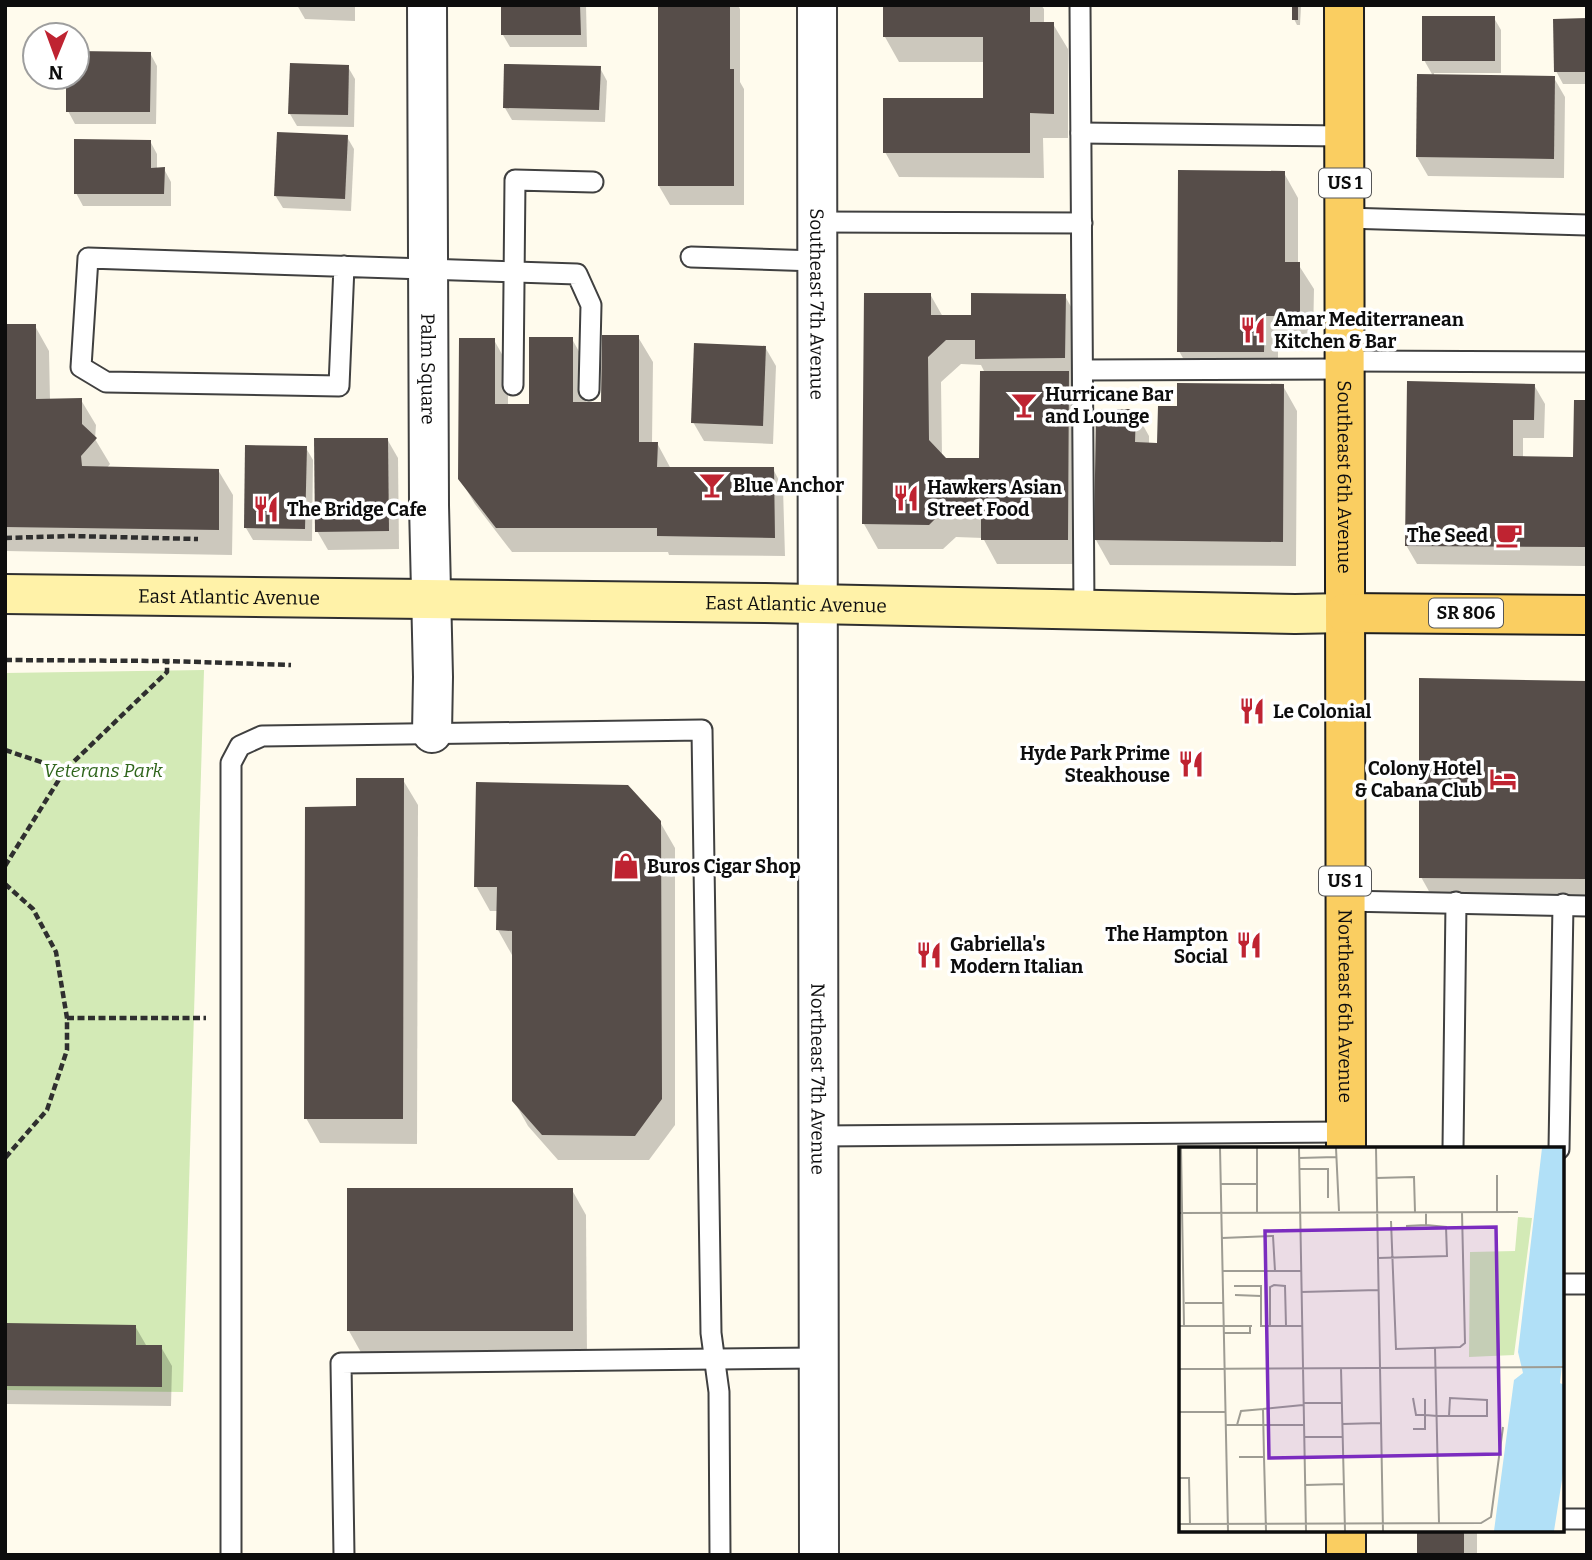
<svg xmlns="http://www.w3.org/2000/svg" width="1592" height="1560" font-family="Bitter,serif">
<rect width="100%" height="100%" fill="#fffbed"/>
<path fill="#d3eab6" d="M204,670l-21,722 -178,-2v-717z"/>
<g fill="#0003" fill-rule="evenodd">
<path d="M297,5h58v16l-50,-2z"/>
<path d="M503,5h83l1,42h-77l-7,-12z"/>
<path d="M660,5h78l2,4v73l4,7v116h-74l-11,-19z"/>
<path d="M885,5h156l3,4v15h9l15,25v89h-25l1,40 -145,-1 -14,-25 100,-53v-37h-86l-14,-25z"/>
<path d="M1293,5h7l1,2 -1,18h-3l-3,-6z"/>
<path d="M1494,18l7,12v43h-67v3l120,2 11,19 -1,81 -136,-2 -11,-19 1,-81h15l-9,-16z"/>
<path d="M1587,20v64h-24l-7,-13z"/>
<path d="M77,53h73l7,13 -1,58h-81l-7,-13v-34h9z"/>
<path d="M348,67l7,12 -1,48 -57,-1 -7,-12z"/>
<path d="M600,68l7,13 -2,41 -93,-2 -7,-12z"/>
<path d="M347,137l7,12 -3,62 -68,-3 -8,-13z"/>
<path d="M150,141l7,13v15h7l7,13v24h-88l-7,-13z"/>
<path d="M1284,173l14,25v66l16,25 -1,51h-35v36h-85l-14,-25z"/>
<path d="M930,294l13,23 29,-1 93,-20 14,25 3,243h-85l-14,-26 -27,-1 -13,12h-65l-14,-25zM961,364l20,1 4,8 -5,87h-35l-3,-4 -1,-74z"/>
<path d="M5,325l30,1 14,25 1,49h31l15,25 -1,14 15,25 -3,4 111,2 15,25 -1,60 -227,-4z"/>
<path d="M638,337l15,25 -1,81h5l14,26h102l10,19 2,68 -116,-1 -1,-3h-156l-37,-48 -15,-25 34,-139 14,25v41h22l42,-67 14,25v40h17z"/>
<path d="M765,347l11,19 -3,78 -69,-3 -11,-19z"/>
<path d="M1534,385l11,19 -1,34h-21v20l52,6 12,-62v167l-2,-3 -168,-2 -11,-19z"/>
<path d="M1283,386l14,25 -1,155 -186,-1 -14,-25 39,-129 14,25v8h10z"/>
<path d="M387,439l11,19 1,91 -71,1 -11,-19z"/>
<path d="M306,448l7,12 -1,81 -59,-1 -7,-12z"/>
<path d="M1587,683v221l-152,-2 -14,-25z"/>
<path d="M403,780l15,25 -1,339 -97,-1 -14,-25 52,-310z"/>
<path d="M660,822l15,26v277l-26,35h-91l-30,-34 -14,-25 -2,-146 -14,-25v-19h-8l-14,-25z"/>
<path d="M572,1190l14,25 1,141h-224l-14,-25z"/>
<path d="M5,1325l130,1 11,19 15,2 11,19 -1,40 -166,-2z"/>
<rect x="1419" y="1530" width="58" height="25"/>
</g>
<g fill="#564d49">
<path d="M501,5h79l1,30h-80z"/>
<path d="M658,5h72v64h4v117h-76z"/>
<path d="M883,5h147v17h24v92l-24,-1v40h-147v-55h100v-61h-100z"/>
<rect x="1292" y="5" width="6" height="15"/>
<rect x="1422" y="16" width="73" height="45"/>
<path d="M1587,18v54h-33l-1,-53z"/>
<path d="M77,51l74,1 -1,60h-84v-35h11z"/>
<path d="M290,63l59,2 -1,50 -60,-1z"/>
<path d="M504,64l97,2 -2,44 -96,-2z"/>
<path d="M1417,74l138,2 -1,83 -138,-2z"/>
<path d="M277,132l71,3 -3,64 -71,-3z"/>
<path d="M74,139l77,1v28l14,-1 -1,27h-90z"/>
<path d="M1178,170l107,1v91h15v54h-35l-1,36h-87z"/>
<path d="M864,293h67v22h40v-22l95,1 -1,64 -90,1v-19h-29l-18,17 1,83 17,18h33l1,-87h89l-1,169h-87v-26l-40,-1 -12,12 -67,-1z"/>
<path d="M5,324h31v75l46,-1v26l15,14 -16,18 1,10 137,3v61l-214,-3z"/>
<path d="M602,335h37v107h19l-1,25h117l1,71 -118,-2v-8h-161l-38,-49 1,-141h36v66h34v-67h44v65h28z"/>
<path d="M694,343l72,3 -3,80 -72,-3z"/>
<path d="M1407,381l128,3 -1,36h-21v36l60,1 1,-57h13v147l-182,-1z"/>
<path d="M1177,383l107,1 -1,158 -189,-2 2,-131h40l-1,33 22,1 1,-37h19z"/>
<path d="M314,438h74l1,93 -74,1z"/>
<path d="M245,445l62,1 -2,83 -61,-1z"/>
<path d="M1419,678l168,3v198l-168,-1z"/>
<path d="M356,778h48l-1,341h-99l1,-312 51,-1z"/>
<path d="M476,782l152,3 33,36 1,278 -27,37 -93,-1 -30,-34v-170l-16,-1 1,-43h-23z"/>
<rect x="347" y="1188" width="226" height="143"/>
<path d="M5,1323l131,2v20h26v42l-157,-1z"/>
<rect x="1417" y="1530" width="47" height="25"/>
</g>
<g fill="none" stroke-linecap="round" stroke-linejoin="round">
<g stroke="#404040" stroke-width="23">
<g id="service">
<path d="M1080,5l4,605"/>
<path d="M1081,133l264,3"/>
<path d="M1345,218l242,7"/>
<path d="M817,222l265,1"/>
<path d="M691,257l126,4"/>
<path d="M344,266l-5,120 -233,-4 -25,-15 7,-109c163,5 326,10 489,16l14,31 -2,85"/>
<path d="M1346,361l241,1"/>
<path d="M1083,370l262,-1"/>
<path d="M513,385l2,-205 78,2"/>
<path d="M1345,901l242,5"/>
<path d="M819,1136l527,-4"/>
<path d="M1453,1149l3,-247"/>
<path d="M1559,1149l4,-245"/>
<path d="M1562,1284h25"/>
<path d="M1562,1519h25"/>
<path d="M231,1555v-792l9,-17 22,-10 440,-6 9,603 8,59 1,163"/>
<path d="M344,1555l-3,-192 478,-5"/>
</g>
</g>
<g stroke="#404040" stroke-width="42">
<g id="minor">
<path id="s1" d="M427,5l2,500 4,172 -1,56"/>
<path id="s2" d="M817,5l2,1550"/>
</g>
</g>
<g stroke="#2f2f2f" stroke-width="42">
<g id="secondary">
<path id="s3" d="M5,594l760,9 530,11 50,-1"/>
</g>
</g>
<g stroke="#1e1e1e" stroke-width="42">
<g id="primary">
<path id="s4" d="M1344,5l2,1144"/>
<path d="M1345,613l242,2"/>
<path d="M1346,1555v-25"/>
</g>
</g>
<g stroke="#2f2f2f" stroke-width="4.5" stroke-dasharray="7 3.5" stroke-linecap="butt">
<path d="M5,538l65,-2 128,3"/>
<path d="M5,660l162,1 124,4"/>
<path d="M5,750l60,20"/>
<path d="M5,866l60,-96 102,-98v-11"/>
<path d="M5,884l28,25 23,43 11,66v32l-20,60 -42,48"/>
<path d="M67,1018h139"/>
</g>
<use href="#service" stroke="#fff" stroke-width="19"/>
<use href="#minor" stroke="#fff" stroke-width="38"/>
<use href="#secondary" stroke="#fff2a8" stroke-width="38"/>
<use href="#primary" stroke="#face61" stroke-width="38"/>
</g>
<defs>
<g id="restaurant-bare" transform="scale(2.1)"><path d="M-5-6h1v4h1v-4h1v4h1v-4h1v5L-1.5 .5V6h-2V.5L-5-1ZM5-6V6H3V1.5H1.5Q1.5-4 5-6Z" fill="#bf2331" stroke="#fff" stroke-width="2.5" paint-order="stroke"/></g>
<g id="bar-bare" transform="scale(2.1)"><path d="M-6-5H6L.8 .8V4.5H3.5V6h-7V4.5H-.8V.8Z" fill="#bf2331" stroke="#fff" stroke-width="2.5" paint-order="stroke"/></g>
<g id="cafe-bare" transform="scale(2.1)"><path d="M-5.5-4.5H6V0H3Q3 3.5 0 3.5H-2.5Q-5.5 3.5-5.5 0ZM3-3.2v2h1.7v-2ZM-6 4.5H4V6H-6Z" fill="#bf2331" stroke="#fff" stroke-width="2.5" paint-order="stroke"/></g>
<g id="hotel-bare" transform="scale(2.1)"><path d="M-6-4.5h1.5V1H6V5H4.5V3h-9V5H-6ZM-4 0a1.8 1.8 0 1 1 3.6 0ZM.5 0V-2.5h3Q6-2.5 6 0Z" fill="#bf2331" stroke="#fff" stroke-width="2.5" paint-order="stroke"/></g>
<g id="shop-bare" transform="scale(2.1)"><path d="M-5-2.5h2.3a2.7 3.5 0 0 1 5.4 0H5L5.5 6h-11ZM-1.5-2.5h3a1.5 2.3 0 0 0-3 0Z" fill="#bf2331" stroke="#fff" stroke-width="2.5" paint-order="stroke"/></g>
</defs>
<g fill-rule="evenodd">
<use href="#restaurant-bare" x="1253" y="330"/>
<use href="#bar-bare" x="1024" y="405"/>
<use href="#bar-bare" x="712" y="485"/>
<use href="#restaurant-bare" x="906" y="498"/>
<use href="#restaurant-bare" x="266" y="509"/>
<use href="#cafe-bare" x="1509" y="535"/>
<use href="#restaurant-bare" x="1252" y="711"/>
<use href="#restaurant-bare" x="1191" y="764"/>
<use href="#hotel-bare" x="1503" y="779"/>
<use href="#shop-bare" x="626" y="866"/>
<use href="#restaurant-bare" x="1249" y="945"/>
<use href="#restaurant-bare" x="929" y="955"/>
</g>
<g text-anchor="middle" stroke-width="7" stroke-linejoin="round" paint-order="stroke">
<g fill="#fff" stroke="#565656" stroke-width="2">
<rect x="1319" y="168.5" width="52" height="29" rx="5"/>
<rect x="1429" y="598.5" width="74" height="29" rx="5"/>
<rect x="1319" y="866.5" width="52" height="29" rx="5"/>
</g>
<g font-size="18" font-weight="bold" fill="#0d0d0d">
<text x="1345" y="189">US 1</text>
<text x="1466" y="619">SR 806</text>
<text x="1345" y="887">US 1</text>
</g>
<g font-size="19" fill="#0d0d0d" stroke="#fff">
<text dy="7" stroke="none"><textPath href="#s2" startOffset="299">Southeast 7th Avenue</textPath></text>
<text dy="7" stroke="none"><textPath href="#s1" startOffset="364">Palm Square</textPath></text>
<text dy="7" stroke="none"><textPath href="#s4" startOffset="472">Southeast 6th Avenue</textPath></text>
<text dy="7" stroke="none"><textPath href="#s3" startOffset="224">East Atlantic Avenue</textPath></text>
<text dy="7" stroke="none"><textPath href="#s3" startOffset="791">East Atlantic Avenue</textPath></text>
<text dy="7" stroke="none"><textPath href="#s4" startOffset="1001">Northeast 6th Avenue</textPath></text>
<text dy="7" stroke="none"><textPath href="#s2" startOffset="1074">Northeast 7th Avenue</textPath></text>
</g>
<g font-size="19" font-weight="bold" fill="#0d0d0d" stroke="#fff" text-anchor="start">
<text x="1274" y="326">Amar Mediterranean<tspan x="1274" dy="22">Kitchen &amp; Bar</tspan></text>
<text x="1045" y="401">Hurricane Bar<tspan x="1045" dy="22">and Lounge</tspan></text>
<text x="733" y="492">Blue Anchor</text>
<text x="927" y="494">Hawkers Asian<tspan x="927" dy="22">Street Food</tspan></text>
<text x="287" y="516">The Bridge Cafe</text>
<text x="1488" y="542" text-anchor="end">The Seed</text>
<text x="1273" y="718">Le Colonial</text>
<text x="1170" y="760" text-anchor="end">Hyde Park Prime<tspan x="1170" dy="22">Steakhouse</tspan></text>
<text x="1482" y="775" text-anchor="end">Colony Hotel<tspan x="1482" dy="22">&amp; Cabana Club</tspan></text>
<text x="647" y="873">Buros Cigar Shop</text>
<text x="1228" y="941" text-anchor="end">The Hampton<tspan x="1228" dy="22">Social</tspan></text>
<text x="950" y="951">Gabriella's<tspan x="950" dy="22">Modern Italian</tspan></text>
</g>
<g font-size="19" font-style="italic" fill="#2f651c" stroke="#fff">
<text x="103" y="777">Veterans Park</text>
</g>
</g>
<g transform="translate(1179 1147)">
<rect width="385" height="385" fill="#fffbed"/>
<path d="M339,70l14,1 -18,137 -45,2 1,-105 45,-1z" fill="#d3eab6"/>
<path d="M363,1h22v200l-4,35 4,2v82l-10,64h-60l20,-151 9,-7 -5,-21z" fill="#b1e0f7"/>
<path fill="none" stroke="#9e9c93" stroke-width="2" d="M2,1l3,178M41,1l8,383M78,1v64M120,1l7,383M157,1l3,63M197,1l7,383M120,11l37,-1M120,22h29v29M197,31l38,-1 1,35M42,37h36M318,65v-37M0,66l339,-1M212,74l5,128 64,-2 5,-4 -3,-131M227,79l20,-1v-13M43,91l51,-2 2,35M199,111l69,-2 -1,-29 -20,-2M43,124h79M55,139h27v40h41M122,145l77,-2M56,148l26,1M6,156h38M1,179h72M91,179v-39l4,-2 11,1 1,40M45,186h26v-7M256,201l4,175M162,221l4,163M0,222l385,-2M234,251l3,17h9l12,1h50v-16l-37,-2 -1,18M124,256h39M84,262l40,-4M0,265h46M163,277l39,-1M46,278h79M58,278l4,-14 22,-2 1,48h-25M234,282h12v-30M125,290h38M85,310l2,74M0,331h10l1,47M126,338l39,-1M0,377l302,-1 10,-6 12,-90"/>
<path fill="#7b2cbf" fill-opacity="0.15" stroke="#7b2cbf" stroke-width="3.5" d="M317,80l4,227 -231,4 -4,-227z"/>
<rect width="385" height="385" fill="none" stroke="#0d0d0d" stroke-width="3.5"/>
</g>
<rect width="1592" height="1560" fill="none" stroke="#0d0d0d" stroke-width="14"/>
<g transform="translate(56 56) rotate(181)"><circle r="33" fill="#ffffff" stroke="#9e9e9e" stroke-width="2"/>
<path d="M0-5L12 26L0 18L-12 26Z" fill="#bf2331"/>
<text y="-10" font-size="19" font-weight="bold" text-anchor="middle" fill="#0d0d0d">N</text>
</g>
</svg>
